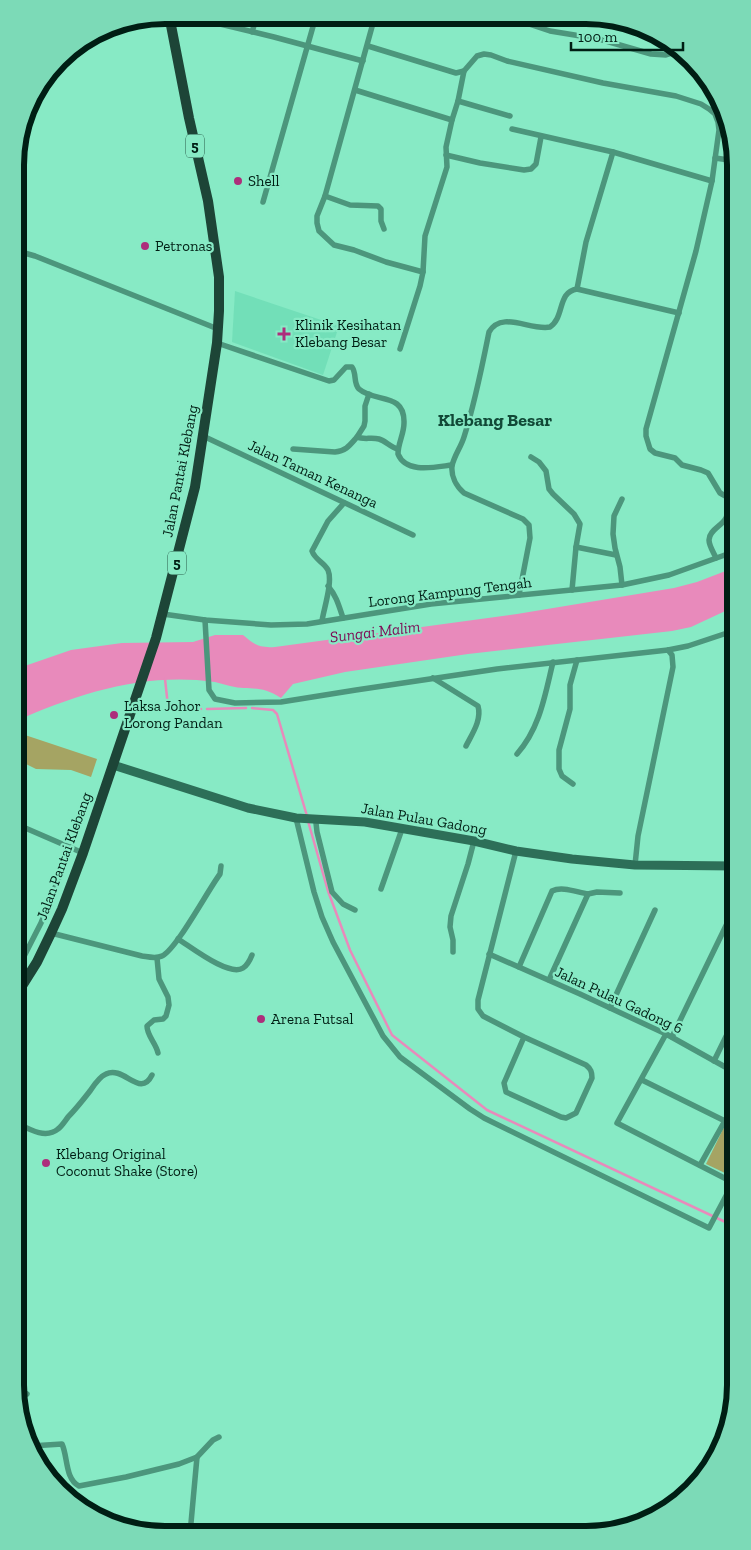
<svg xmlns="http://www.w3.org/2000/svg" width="751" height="1550" font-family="'Zilla Slab',serif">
<rect width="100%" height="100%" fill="#87eac5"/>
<path fill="#72dfb8" d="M235,291l104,35 -16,49 -91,-33z"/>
<g fill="#a5a463">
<path d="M16,732l81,27 -6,18 -20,-7 -35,-1 -20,-10z"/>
<path d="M726,1123l10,5v28l-9,18 -21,-10z"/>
</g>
<path fill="#e88abb" d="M736,567v39l-45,21 -19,4 -204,23 -123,18 -52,12 -12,14c-21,-14 -31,-7 -51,-12 -5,-1 -10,-3 -15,-4 -70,-10 -136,11 -199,39v-52l55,-19 51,-7 71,-1 22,-7h28c12,10 16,13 32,12l242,-33 157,-26 23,-6z"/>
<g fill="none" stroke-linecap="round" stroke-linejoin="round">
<g stroke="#e88abb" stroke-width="2.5">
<path d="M165,679l3,27 7,4 26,-1"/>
<path d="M252,708l21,2 4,4 30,102"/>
<path d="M207,709l39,-1"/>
<path d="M308,821l20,70 22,59 42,85 95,75 249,117"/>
</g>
<g stroke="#4c967c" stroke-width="5.5">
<path d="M375,16l-50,180 -8,20v7l2,8 15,14 20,5 32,12 37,10"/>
<path d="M482,17l13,3h22l33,11 49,8 52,15 15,1 15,-5"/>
<path d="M171,23l16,-3 29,3 58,14 89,24"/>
<path d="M252,32l5,-16"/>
<path d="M368,46l88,27 8,-2"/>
<path d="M355,90l97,30"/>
<path d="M458,101l52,15"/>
<path d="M512,129l101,23 99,29"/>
<path d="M446,155l34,8 44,7 7,-1 5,-5 5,-27"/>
<path d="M715,158l21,3"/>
<path d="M325,196l25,9 28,1 3,3v12l3,8"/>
<path d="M263,202l53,-186"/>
<path d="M16,253l5,-1 14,4 183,73"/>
<path d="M577,289l9,-47 27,-90"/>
<path d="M217,343l112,38 5,-1 12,-13h6c5,7 1,16 7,22 16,14 46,3 45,34 0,11 -6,20 -6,31 8,20 37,13 54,11"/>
<path d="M400,349l20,-63 3,-14 2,-36 22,-69 -1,-20 6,-27 6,-19 6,-30 13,-15 7,-2 7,1 16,6 96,22 73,13 25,8 8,5 6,5 3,8 1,8 -7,51 -16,70 -50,178v7l4,13 5,4 20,5 7,7 19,5 7,3 12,20 9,5c0,7 0,14 -3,20 -4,8 -17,12 -17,22 0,6 5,13 7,18"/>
<path d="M203,436l210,99"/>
<path d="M357,437l7,-11 1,-5v-15l4,-12"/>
<path d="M293,449l42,3c11,-1 15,-7 22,-15 7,3 14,0 22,2 7,2 11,8 19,10"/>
<path d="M531,457l8,5 7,9 3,18 4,5 21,20 6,10 -4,23 -4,43"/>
<path d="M622,499l-8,17 -1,18 2,14 5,19 2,18"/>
<path d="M576,547l40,8"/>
<path d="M328,586c8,9 11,20 15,32"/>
<path d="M519,595l11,-57 -1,-13 -6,-6 -59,-26c-8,-7 -13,-17 -12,-27 2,-10 9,-19 12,-29 11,-34 18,-70 25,-105 13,-22 41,-1 61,-5 15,-10 7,-35 27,-38l102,24"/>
<path d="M163,614l42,6 66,5 36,-1 124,-20 191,-19 47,-10 67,-24"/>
<path d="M205,620l4,70 6,9 20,4 46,-1 75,-12 141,-21 171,-19 20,-4 48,-16"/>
<path d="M322,621c2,-13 11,-39 6,-51 -4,-8 -13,-10 -16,-19l16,-30 16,-18"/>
<path d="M433,678l45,28c4,14 -6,28 -12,40"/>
<path d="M517,754c23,-26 28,-59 36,-92"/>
<path d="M573,784l-11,-8 -3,-7v-19l11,-41v-24l7,-25"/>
<path d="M296,818l18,74 8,25 11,25 50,94 17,21 70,52 14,9 225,110 27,-51"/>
<path d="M318,818l-2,5 1,9 15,60 11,12 12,6"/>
<path d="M16,824l67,29"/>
<path d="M516,851l-38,149v9l5,7 41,21 62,28c5,4 6,7 6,13l-16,35 -10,5 -5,-1 -55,-25 -2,-9 20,-46"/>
<path d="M635,865l3,-29 35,-169 -1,-12 -4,-5"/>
<path d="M728,866l8,-31"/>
<path d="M381,889l21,-60"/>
<path d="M51,933l91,23c7,1 14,3 20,0 14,-6 46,-66 58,-82l1,-8"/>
<path d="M178,939c13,8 51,38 65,29 5,-3 7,-8 9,-13"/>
<path d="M453,952v-12l-3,-13 1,-11 17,-52 6,-23"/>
<path d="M489,954l91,40 86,40 70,39"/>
<path d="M157,958l2,21 9,18 1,8 -3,11 -3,3 -9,1 -7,6c0,10 9,17 11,27"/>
<path d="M519,967l33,-76c10,-5 24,1 36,3"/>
<path d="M15,974l26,-51 30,-76"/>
<path d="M549,980l39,-86 9,-2 23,1"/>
<path d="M610,1008l45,-98"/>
<path d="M666,1034l-49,89 119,61"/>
<path d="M672,1037l64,-132"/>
<path d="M714,1061l22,-45"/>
<path d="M642,1080l83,41"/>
<path d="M15,1122c12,6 30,18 43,7 4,-3 7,-8 10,-12 8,-8 15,-17 22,-26 4,-6 9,-14 16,-17 18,-9 34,25 46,1"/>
<path d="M700,1165l36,-64"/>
<path d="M15,1388l12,6"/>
<path d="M31,1446l31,-2c6,13 3,35 17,42l47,-9 53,-13 18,-7 16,-17 6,-3"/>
<path d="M190,1534l7,-77"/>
</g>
<path stroke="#2d6f58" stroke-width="9" d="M113,765l135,43 48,10 69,4 109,19 42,10 56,8 63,6 101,1"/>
<path stroke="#1d4537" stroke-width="10" d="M15,997l22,-35 14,-29 11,-24 21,-56 73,-215 39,-151 22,-144 2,-32v-34l-11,-76 -19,-83 -20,-103"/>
</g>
<g fill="#ad2e7b" stroke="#87eac5" stroke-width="2">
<circle cx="238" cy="181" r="5"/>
<circle cx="145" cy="246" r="5"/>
<path d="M281.5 326.5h5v5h5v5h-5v5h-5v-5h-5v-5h5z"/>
<circle cx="114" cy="715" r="5"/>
<circle cx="261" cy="1019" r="5"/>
<circle cx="46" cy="1163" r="5"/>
</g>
<g text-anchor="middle" stroke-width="4.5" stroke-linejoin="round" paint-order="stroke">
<g fill="#87eac5" stroke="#285b49" stroke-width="1">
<rect x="186" y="134.5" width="18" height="23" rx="4"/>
<rect x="168" y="551.5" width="18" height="23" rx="4"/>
</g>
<g font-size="14" font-weight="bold" fill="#001e14">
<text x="195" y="151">5</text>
<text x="177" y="568">5</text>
</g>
<g font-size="15" fill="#001e14" stroke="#87eac5" text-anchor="start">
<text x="248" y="186">Shell</text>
<text x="155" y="251">Petronas</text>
<text x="295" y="330">Klinik Kesihatan<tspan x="295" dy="17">Klebang Besar</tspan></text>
<text x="124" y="711">Laksa Johor<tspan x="124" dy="17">Lorong Pandan</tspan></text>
<text x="271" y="1024">Arena Futsal</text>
<text x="56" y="1159">Klebang Original<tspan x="56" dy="17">Coconut Shake (Store)</tspan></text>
</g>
<g font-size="15" fill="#001e14" stroke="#87eac5">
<text transform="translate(180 471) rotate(-79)" y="5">Jalan Pantai Klebang</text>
<text transform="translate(313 474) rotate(25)" y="5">Jalan Taman Kenanga</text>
<text transform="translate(450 592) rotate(-7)" y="5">Lorong Kampung Tengah</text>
<text transform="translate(424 819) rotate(10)" y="5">Jalan Pulau Gadong</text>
<text transform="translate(64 856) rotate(-70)" y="5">Jalan Pantai Klebang</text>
<text transform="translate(619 1000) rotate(25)" y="5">Jalan Pulau Gadong 6</text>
</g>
<g font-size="16" font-style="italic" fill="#7d0b55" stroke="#87eac5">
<text transform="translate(375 631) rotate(-7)" y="6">Sungai Malim</text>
</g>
<g font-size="18" font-weight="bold" fill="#114937" stroke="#87eac5">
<text x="495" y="426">Klebang Besar</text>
</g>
</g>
<path d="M0 0H751V1550H0ZM165 24H586A141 141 0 0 1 727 165V1385A141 141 0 0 1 586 1526H165A141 141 0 0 1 24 1385V165A141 141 0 0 1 165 24Z" fill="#7cdab7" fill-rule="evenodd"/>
<path fill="none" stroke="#001e14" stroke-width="6" d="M165 24H586A141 141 0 0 1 727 165V1385A141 141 0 0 1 586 1526H165A141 141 0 0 1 24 1385V165A141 141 0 0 1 165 24Z"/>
<path d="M571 42v8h112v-8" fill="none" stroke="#001e14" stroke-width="2.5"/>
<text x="578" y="42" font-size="15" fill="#001e14" stroke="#87eac5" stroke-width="4" paint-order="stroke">100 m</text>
</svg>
